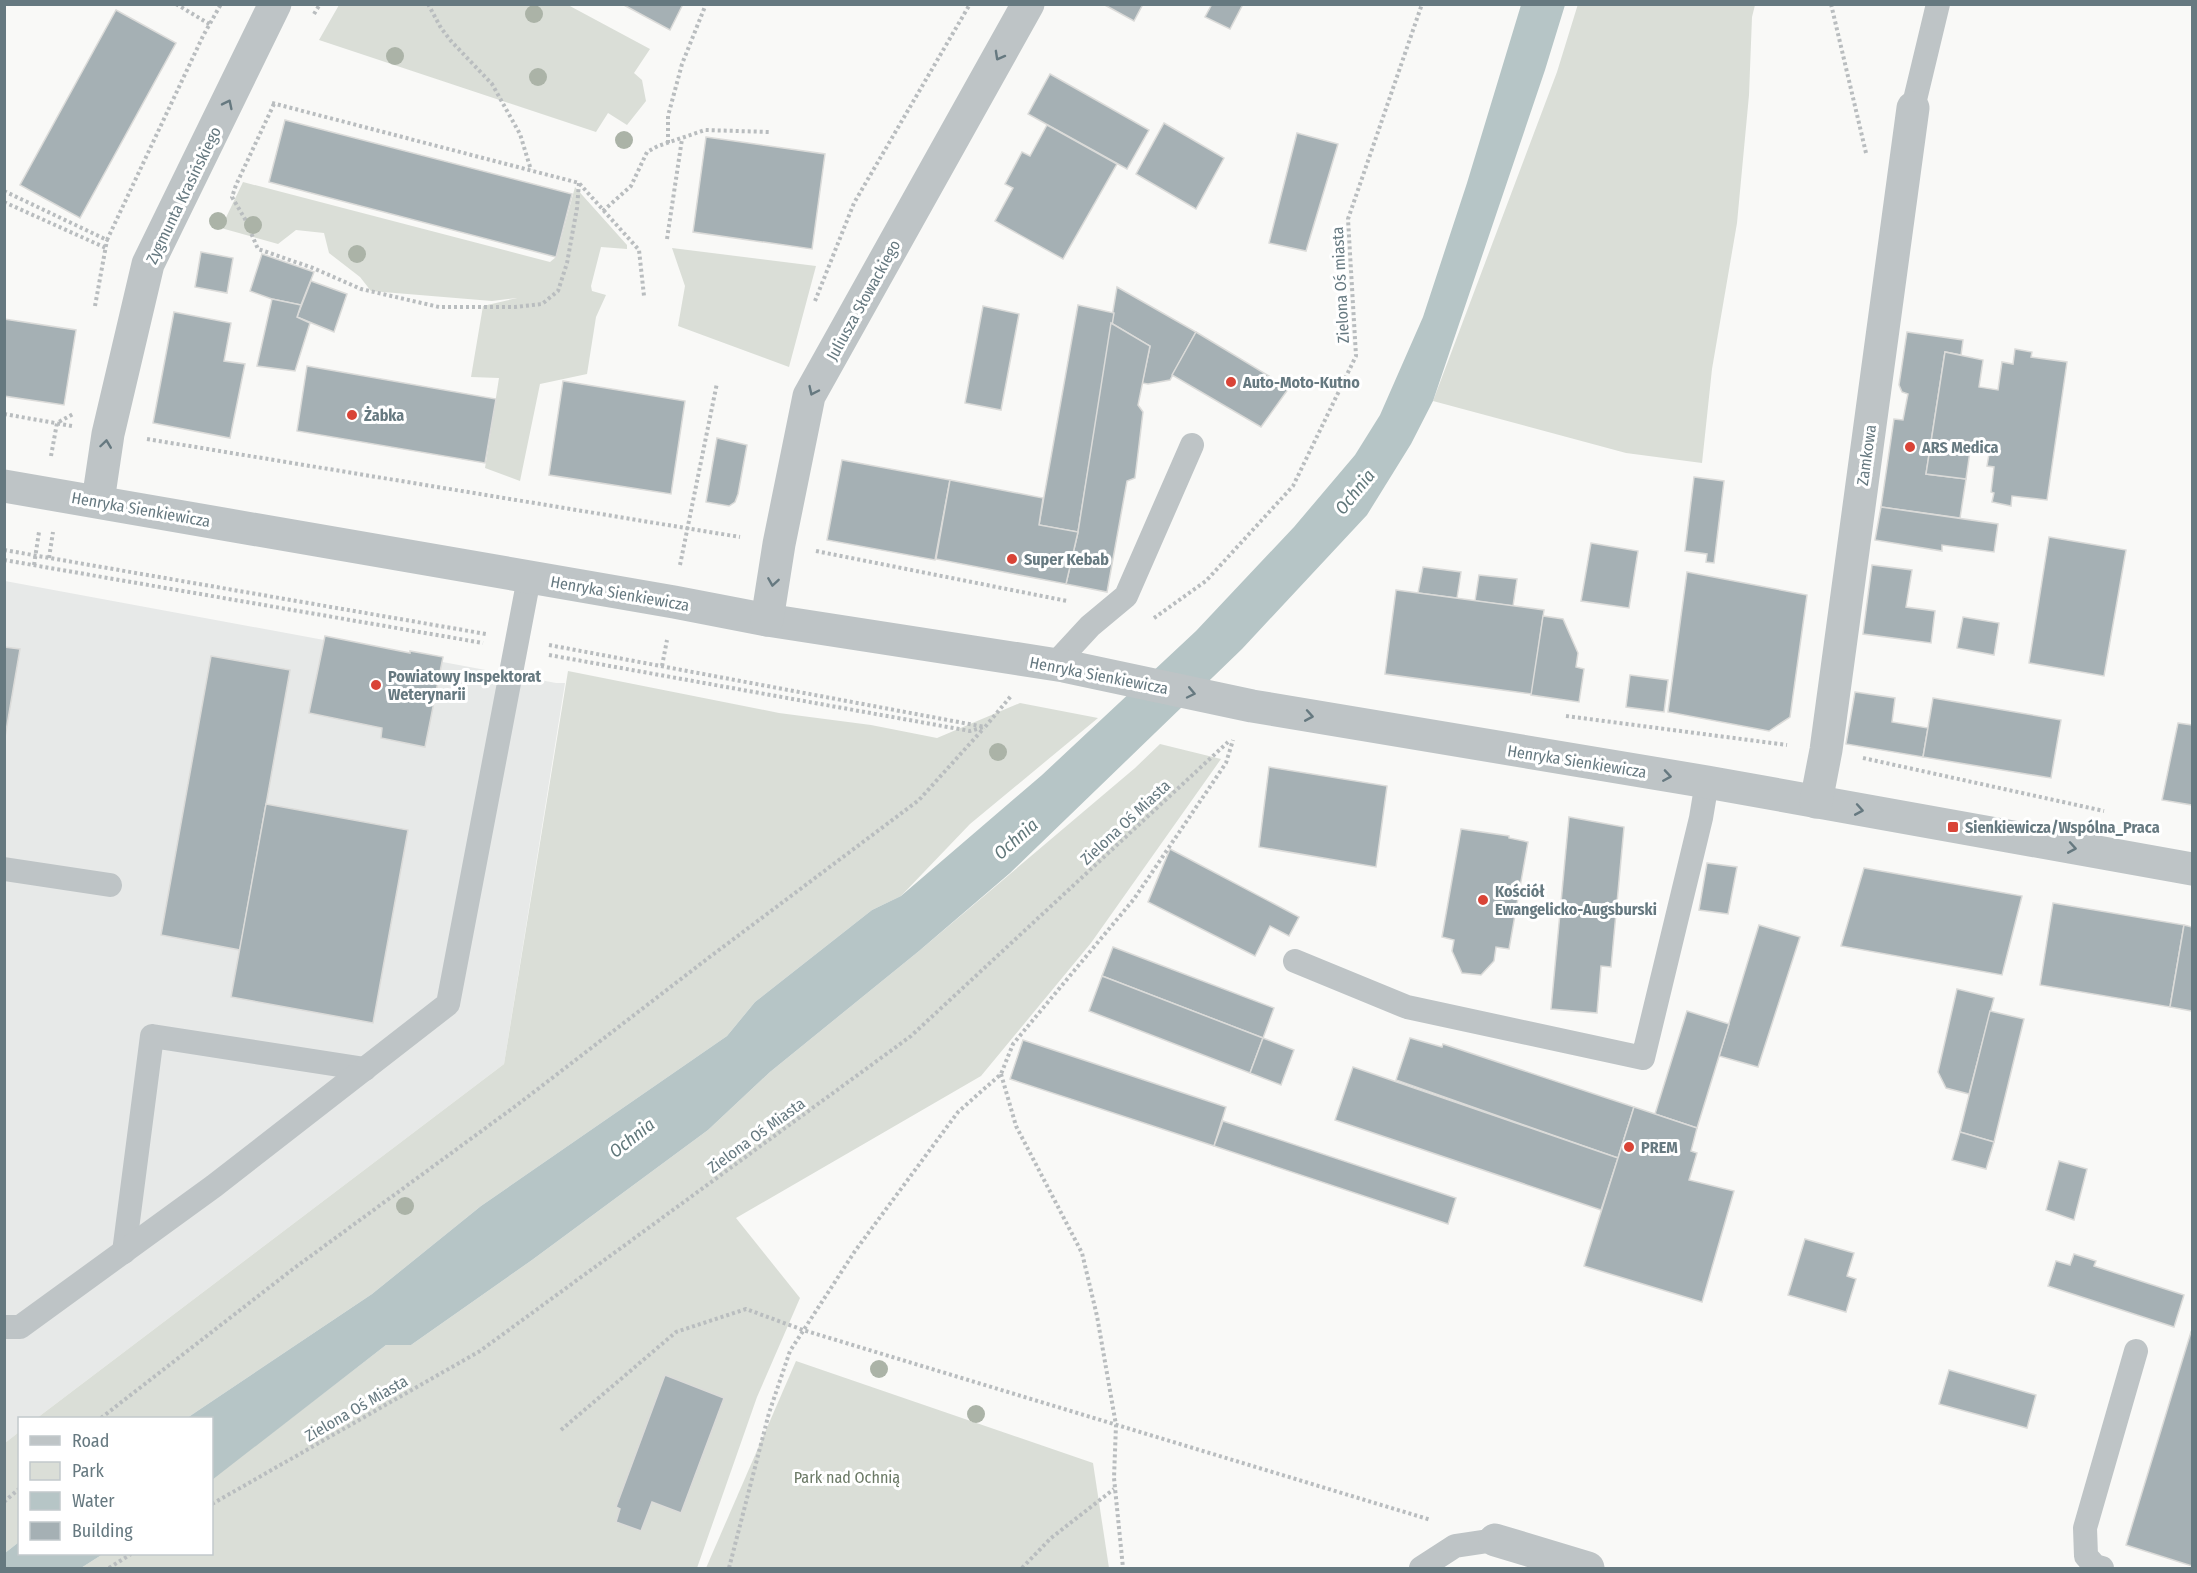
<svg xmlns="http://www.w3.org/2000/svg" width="2197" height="1573" font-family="'Fira Sans Condensed',sans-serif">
<rect width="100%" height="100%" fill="#f9f9f7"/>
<path fill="#e7e9e8" d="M5,581l551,102h9l-61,381 -467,354h-17l-1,14 -14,11z"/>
<g fill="#daded7">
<path d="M1578,4l177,1 -3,12 -3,78 -12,128 -25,146 -10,94 -76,-10 -193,-52 124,-329z"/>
<path d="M339,5h229l82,44 -16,24 8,7 4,21 -19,24 -19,-12 -12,19 -277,-92z"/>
<path d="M243,182l307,80 6,-5 19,-70 52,58v4l-26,-2 -10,39 1,5 14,4 -10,22 -9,57 -47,10 -20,97 -35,-13 14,-90 -28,-1 12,-71 34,-8 -25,3 -121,-10 -11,-14 -31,-24 -5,-20 -28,-3 -18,14 -57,-16z"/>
<path d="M672,248l144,18 -27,101 -111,-41 7,-40z"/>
<path d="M568,671l211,42 92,12 66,13 83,-35 78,15 -128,106 -69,72 -29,14 -117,92 -28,34 -246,170 -109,88 -185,124h-150l467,-354z"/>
<path d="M1160,744l61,15 -130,184 -110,133 -245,142 64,80 -43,99 -60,171h-616l22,-14h109v-75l174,-134h25l121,-85 176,-130 62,-58 149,-121 216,-183z"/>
<path d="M796,1361l297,102 16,105h-403z"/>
<path d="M19,1432v110l-14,11v-110z"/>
</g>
<g fill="#b6c5c6">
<path d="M1521,5h44l-20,65 -112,331 -22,43 -44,71 -125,134 -232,224 -91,78 -149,121 -62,58 -176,130 -121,85h-25l-174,135v-62h-25l185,-124 109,-88 246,-170 28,-34 117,-92 29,-14 141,-121 154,-144 98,-104 61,-72 25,-40 43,-98 44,-134z"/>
<path d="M19,1542l1,12h83l-22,14h-76v-15z"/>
</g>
<g fill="#a5b0b4" stroke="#dbdbd9" stroke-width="1.5">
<path d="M622,4h61l-13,26z"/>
<path d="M1103,4h40l-9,17z"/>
<path d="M1212,4h31l-13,25 -25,-12z"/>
<path d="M116,10l60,33 -96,175 -60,-33z"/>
<path d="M1050,74l99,56 -22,39 -99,-55z"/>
<path d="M285,120l287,74 -16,63 -287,-75z"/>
<path d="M1164,123l60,35 -28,51 -60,-35z"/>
<path d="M1047,125l70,39 -54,95 -68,-38 18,-33 -8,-4 17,-32 8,4z"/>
<path d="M1297,133l41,11 -32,107 -37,-8z"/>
<path d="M706,137l119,17 -13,95 -119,-17z"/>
<path d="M201,252l32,6 -6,35 -32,-6z"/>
<path d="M262,254l52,18 -13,33 -29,-6 -22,-8z"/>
<path d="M311,281l36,13 -13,38 -37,-15z"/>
<path d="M1117,287l79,45 -26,48 -22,4 -6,-1 8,-37 -39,-23z"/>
<path d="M272,299l29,6 -4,12 13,6 -15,48 -38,-5z"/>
<path d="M1078,305l36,8 -36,219 -39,-7z"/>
<path d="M983,306l36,8 -18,96 -36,-7z"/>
<path d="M174,312l57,11 -7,38 21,3 -15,74 -77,-15z"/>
<path d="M4,319l72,11 -12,75 -60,-9z"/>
<path d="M1111,323l39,23 -12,59 5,7 -8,66 -8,3 -20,111 -41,-8 12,-52z"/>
<path d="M1196,332l93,56 -28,39 -89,-52z"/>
<path d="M1907,332l56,8 -2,15 -16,-3 -19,122 40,5 -6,39 -79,-11 13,-88 9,1 5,-26 -6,-2 -3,-7z"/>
<path d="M2015,349l17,3 -1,5 36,5 -20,138 -35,-4 -1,10 -19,-4 2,-9 -3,-1 3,-25 -7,-1 2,-12 -19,-3 -4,28 -40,-5 19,-122 38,8 -4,27 19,3 4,-28 11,2z"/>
<path d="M307,366l189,33 -11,64 -188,-32z"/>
<path d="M563,381l122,20 -14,93 -122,-19z"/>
<path d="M717,438l30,7 -9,49 -3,8 -6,4 -23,-4z"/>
<path d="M842,460l108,20 -15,80 -108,-20z"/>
<path d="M1694,477l30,4 -10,82 -8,-1 1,-8 -22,-3z"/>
<path d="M950,480l93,18 -4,27 39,7 -12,52 -130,-25z"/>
<path d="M1881,507l117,17 -4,28 -52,-7v6l-67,-11z"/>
<path d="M2049,537l77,13 -22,126 -75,-13z"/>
<path d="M1591,543l47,8 -9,57 -48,-7z"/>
<path d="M1872,565l40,5 -6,37 29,4 -4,32 -68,-9z"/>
<path d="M1423,567l38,5 -4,26 -39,-5z"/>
<path d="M1687,572l120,23 -17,122 -21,14 -101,-19z"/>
<path d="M1479,575l38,4 -4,27 -38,-5z"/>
<path d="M1396,590l148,20 -12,84 -147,-20z"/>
<path d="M1543,616l20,3 15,34 -2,14 8,2 -5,33 -48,-7z"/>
<path d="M1963,617l36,6 -5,32 -37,-7z"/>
<path d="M325,636l85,17v-2l33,6 -18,90 -44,-9 1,-10 -73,-15z"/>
<path d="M4,647l16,2 -16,94z"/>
<path d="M211,656l79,14 -50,280 -79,-15z"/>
<path d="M1630,675l38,5 -4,32 -38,-5z"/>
<path d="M1855,692l40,6 -3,24 36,6 -5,29 -77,-13z"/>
<path d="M1933,698l128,22 -10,58 -128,-21z"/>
<path d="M2178,723l14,2v80l-30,-5z"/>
<path d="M1269,767l118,19 -11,81 -117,-20z"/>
<path d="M266,804l142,26 -35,193 -142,-26z"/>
<path d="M1569,817l55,10 -13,140 -10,-1 -4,47 -46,-4z"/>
<path d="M1461,829l48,7v2l19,4 -19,107 -13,-2 -2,14 -13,14 -19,-2 -10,-22 2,-11 -12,-3z"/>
<path d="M1170,849l129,68 -10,19 -19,-10 -15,30 -107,-54z"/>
<path d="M1707,863l30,4 -9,47 -29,-4z"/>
<path d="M1864,868l158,28 -20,79 -161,-29z"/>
<path d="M2053,903l131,22 -14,82 -130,-22z"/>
<path d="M1759,925l41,12 -42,130 -39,-11z"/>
<path d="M2184,925l8,2v84l-22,-4z"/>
<path d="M1113,947l161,61 -11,30 -161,-62z"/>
<path d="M1102,976l161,62 -13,35 -161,-62z"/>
<path d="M1957,989l37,9 -25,96 -23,-6 -8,-16z"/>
<path d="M1687,1011l42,13 -32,104 -42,-14z"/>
<path d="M1990,1011l34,8 -30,123 -34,-10z"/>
<path d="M1263,1038l31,12 -13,35 -31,-12z"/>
<path d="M1410,1038l32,9 1,-3 191,63 -16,51 -222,-78z"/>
<path d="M1023,1040l203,67 -12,39 -204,-67z"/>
<path d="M1353,1067l265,91 -17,52 -266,-90z"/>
<path d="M1634,1107l63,21 -6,23 6,2 -8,27 45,11 -32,111 -118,-36z"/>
<path d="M1223,1121l233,77 -8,26 -234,-78z"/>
<path d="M1960,1132l34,10 -8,27 -34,-9z"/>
<path d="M2059,1161l28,8 -13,51 -28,-10z"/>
<path d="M1805,1239l49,14 -7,23 9,3 -10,33 -58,-17z"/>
<path d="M2074,1254l22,7 -2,5 90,29 -10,32 -126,-41 8,-25 14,4z"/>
<path d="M2191,1332l1,1v233l-66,-21z"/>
<path d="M1949,1370l87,25 -9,33 -88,-24z"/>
<path d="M665,1375l59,23 -43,115 -29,-11 -11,29 -25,-9 4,-13 -4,-2z"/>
</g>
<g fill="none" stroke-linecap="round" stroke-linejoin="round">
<g stroke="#b9bdbf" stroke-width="4" stroke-dasharray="3 3" stroke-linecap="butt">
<path d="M176,4l35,21"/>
<path d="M428,4l13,24 10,13 41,43 28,50 11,36"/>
<path d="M1831,4l35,149"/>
<path d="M314,14l6,-10"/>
<path d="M272,103l307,80 60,67 5,46"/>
<path d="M274,104l-38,81 -4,12 13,22 13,30 55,19 48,21 78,18h76l27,-3 16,-13 9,-28 10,-55 2,-25"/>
<path d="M668,143v-27l14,-52 24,-60"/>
<path d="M4,191l103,49 96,-204 18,-32"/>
<path d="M4,202l102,46"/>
<path d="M603,211l28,-25 16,-34 11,-6 47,-16 64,2"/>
<path d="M667,239l15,-100"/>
<path d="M815,301l39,-98 116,-199"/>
<path d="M95,306l12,-66"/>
<path d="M4,414l68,12"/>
<path d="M147,439l593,98"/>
<path d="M51,456l6,-33 16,-9"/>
<path d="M4,550l482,84"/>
<path d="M816,551l251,50"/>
<path d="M49,558l4,-26"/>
<path d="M4,560l479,83"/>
<path d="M34,565l5,-33"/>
<path d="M680,565l37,-182"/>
<path d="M1154,618l52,-37 87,-95 63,-130 -8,-137 74,-215"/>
<path d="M549,645l436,82 26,-31"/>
<path d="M549,655l421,76 14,-4"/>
<path d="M662,666l5,-26"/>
<path d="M1566,716l221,29"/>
<path d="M1863,758l241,53"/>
<path d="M1001,1074l15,52 66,127 15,63 19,109 -2,53 9,90"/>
<path d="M101,1418l192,-149 224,-164 190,-146 212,-159 65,-72"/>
<path d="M561,1430l115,-98 70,-23 57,21 628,190"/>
<path d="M4,1502l16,-14"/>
<path d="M212,1504l268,-153 431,-315 317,-294"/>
<path d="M109,1568l22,-14"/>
<path d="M729,1568l40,-155 21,-62 65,-100 103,-139 43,-38 12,-30 121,-145 92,-136 7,-23"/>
<path d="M1022,1568l29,-30 63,-49"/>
</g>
<g stroke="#bec4c6" stroke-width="24">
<path d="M1913,108l25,-104"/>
<path d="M1054,665l36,-39 36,-30 66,-151"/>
<path d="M4,869l106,16"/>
<path d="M1295,961l112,46 236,51 58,-240 6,-36"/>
<path d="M124,1252l28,-216 213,33"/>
<path d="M4,1327h16l194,-141 234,-182 81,-426"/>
<path d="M1421,1568l34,-22 40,-6"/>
<path d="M2102,1568l-7,-2 -9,-10 -1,-28 51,-177"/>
</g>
<g stroke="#bec4c6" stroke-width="33">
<path d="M4,486l670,116 93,18 297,46 188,40 455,76 485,87"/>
<path d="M98,501l10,-67 40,-170 127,-260"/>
<path d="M767,620l12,-76 30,-148 219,-392"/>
<path d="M1816,802l10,-52 87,-642"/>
<path d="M1495,1540l93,28"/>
</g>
</g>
<g fill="#abb3a7">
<circle cx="534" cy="14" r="9"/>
<circle cx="395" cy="56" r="9"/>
<circle cx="538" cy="77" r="9"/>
<circle cx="624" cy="140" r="9"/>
<circle cx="218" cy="221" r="9"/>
<circle cx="253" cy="225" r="9"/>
<circle cx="357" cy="254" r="9"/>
<circle cx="998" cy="752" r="9"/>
<circle cx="405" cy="1206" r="9"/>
<circle cx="879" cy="1369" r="9"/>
<circle cx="976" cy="1414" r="9"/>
</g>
<defs><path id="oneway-chevron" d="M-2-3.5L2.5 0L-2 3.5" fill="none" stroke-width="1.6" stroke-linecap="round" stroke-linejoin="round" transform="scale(1.5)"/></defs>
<g stroke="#667980">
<use href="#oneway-chevron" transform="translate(999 56) rotate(119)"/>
<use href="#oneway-chevron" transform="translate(228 104) rotate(-64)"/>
<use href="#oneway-chevron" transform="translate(813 391) rotate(115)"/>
<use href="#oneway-chevron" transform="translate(106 444) rotate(-82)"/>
<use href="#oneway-chevron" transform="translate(773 582) rotate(99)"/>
<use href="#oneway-chevron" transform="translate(1191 693) rotate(12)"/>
<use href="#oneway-chevron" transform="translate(1309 716) rotate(10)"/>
<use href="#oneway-chevron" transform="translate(1667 776) rotate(9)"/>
<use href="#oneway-chevron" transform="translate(1859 810) rotate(10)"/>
<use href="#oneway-chevron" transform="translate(2072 848) rotate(10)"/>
</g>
<g fill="#d94437" stroke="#fff" stroke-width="2">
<circle cx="1231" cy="382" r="6"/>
<circle cx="352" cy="415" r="6"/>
<circle cx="1910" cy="447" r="6"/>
<circle cx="1012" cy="559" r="6"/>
<circle cx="376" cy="685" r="6"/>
<rect x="1947" y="821" width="12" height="12" rx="3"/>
<circle cx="1483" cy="900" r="6"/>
<circle cx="1629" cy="1147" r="6"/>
</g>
<g text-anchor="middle" stroke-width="6" stroke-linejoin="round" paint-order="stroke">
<g font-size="16" fill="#667980" stroke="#fff">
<text transform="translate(183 195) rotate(-64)" y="6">Zygmunta Krasińskiego</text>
<text transform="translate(1340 285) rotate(-93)" y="6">Zielona Oś miasta</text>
<text transform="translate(863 300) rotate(-61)" y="6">Juliusza Słowackiego</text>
<text transform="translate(1866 455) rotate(-82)" y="6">Zamkowa</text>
<text transform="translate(141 509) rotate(10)" y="6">Henryka Sienkiewicza</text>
<text transform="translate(620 593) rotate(10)" y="6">Henryka Sienkiewicza</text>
<text transform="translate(1099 675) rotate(11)" y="6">Henryka Sienkiewicza</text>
<text transform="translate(1577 761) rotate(9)" y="6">Henryka Sienkiewicza</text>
<text transform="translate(1125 822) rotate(-43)" y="6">Zielona Oś Miasta</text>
<text transform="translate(756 1135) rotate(-36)" y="6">Zielona Oś Miasta</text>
<text transform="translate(356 1408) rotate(-30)" y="6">Zielona Oś Miasta</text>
</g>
<g font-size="16" font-weight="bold" fill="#667980" stroke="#fff" text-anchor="start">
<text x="1243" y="388">Auto-Moto-Kutno</text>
<text x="364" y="421">Żabka</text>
<text x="1922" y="453">ARS Medica</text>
<text x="1024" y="565">Super Kebab</text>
<text x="388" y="682">Powiatowy Inspektorat<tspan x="388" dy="18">Weterynarii</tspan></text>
<text x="1965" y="833">Sienkiewicza/Wspólna_Praca</text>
<text x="1495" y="897">Kościół<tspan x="1495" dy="18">Ewangelicko-Augsburski</tspan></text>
<text x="1641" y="1153">PREM</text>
</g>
<g font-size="16" fill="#6b7965" stroke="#fff">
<text x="847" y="1483">Park nad Ochnią</text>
</g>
<g font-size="18" font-style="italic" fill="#60777a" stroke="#fff">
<text transform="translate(1355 492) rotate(-51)" y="6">Ochnia</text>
<text transform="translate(1016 839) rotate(-41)" y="6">Ochnia</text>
<text transform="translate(632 1138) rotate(-38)" y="6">Ochnia</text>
</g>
</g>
<rect width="2197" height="1573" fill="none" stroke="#667980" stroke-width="12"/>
<rect x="18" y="1417" width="195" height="138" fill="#ffffff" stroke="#c2c9cc" stroke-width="1.5"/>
<rect x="30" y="1436" width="30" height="9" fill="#bec4c6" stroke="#c2c9cc" stroke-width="1.5"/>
<text x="72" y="1447" font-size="18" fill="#667980">Road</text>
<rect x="30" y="1462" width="30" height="18" fill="#daded7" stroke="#c2c9cc" stroke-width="1.5"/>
<text x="72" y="1477" font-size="18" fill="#667980">Park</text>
<rect x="30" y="1492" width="30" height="18" fill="#b6c5c6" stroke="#c2c9cc" stroke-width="1.5"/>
<text x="72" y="1507" font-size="18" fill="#667980">Water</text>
<rect x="30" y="1522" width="30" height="18" fill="#a5b0b4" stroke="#c2c9cc" stroke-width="1.5"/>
<text x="72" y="1537" font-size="18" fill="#667980">Building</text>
</svg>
